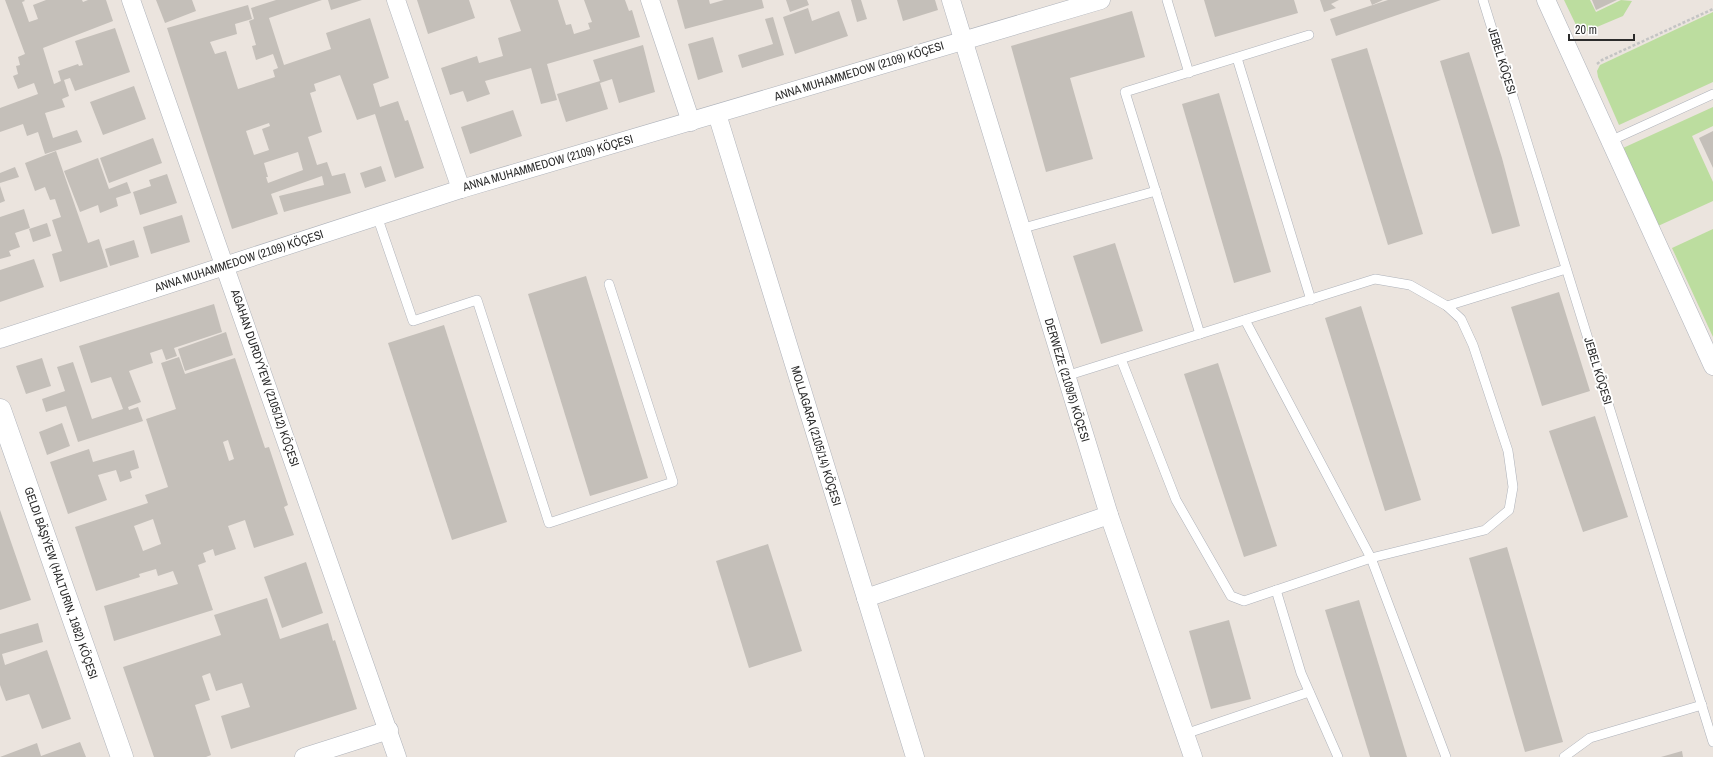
<svg xmlns="http://www.w3.org/2000/svg" width="1713" height="757" font-family="'Archivo Narrow',sans-serif">
<rect width="100%" height="100%" fill="#ebe4de"/>
<g fill="#bcdd9f">
<path d="M1564,0h26l6,12 25,-12 11,1 -9,15 -38,16 -9,-7z"/>
<path d="M1713,12v70l-94,43 -21,-48 -1,-6 3,-6z"/>
<path d="M1713,107v19l-21,10 21,46v19l-55,25 -35,-78z"/>
<path d="M1713,229v108l-41,-89z"/>
</g>
<g fill="#c4bfb9" fill-rule="evenodd">
<path d="M5,0h19l1,1 -3,1 7,20 9,-3 -5,-14 13,-5h36l1,2 5,-2h18l7,21 -70,27 11,36 7,-3 -3,-10 20,-7 1,2 4,-1 -8,-24 40,-13 15,44 -55,19 -5,-13 -6,2 5,16 -7,3 3,8 -20,6 8,25 24,-8 5,12 -37,12 -7,-22 -11,4 -4,-12 -23,8v-24l38,-14 -4,-11 -16,6 -5,-13 5,-2 -2,-8 4,-1 -2,-8 7,-3z"/>
<path d="M156,0h36l4,11 -31,12z"/>
<path d="M276,0h46l-53,18 15,47 47,-16 -5,-16 44,-15 19,60 -16,6 7,23 18,-6 7,20 3,-1 16,48 -29,10 -20,-64 -18,6 -17,-45 -26,9 2,7 -6,2 12,39 -14,5 9,28 10,-3 5,14 13,-3 6,20 -67,19 -5,-16 45,-11 -2,-9 -51,18 7,20 -46,15 -65,-201 81,-23 4,14 -17,5 2,10 -27,8 5,12 11,-3 12,38 37,-12 -2,-7 5,-2 -5,-14 -17,6 -4,-14 4,-1 -7,-24 5,-2 -3,-11zM269,123l1,3 -8,3 7,21 -15,5 -8,-24zM298,152l5,18 -35,13 -2,-6h2l-4,-14z"/>
<path d="M328,0h34l-31,10z"/>
<path d="M417,0h52l6,18 -47,16z"/>
<path d="M510,0h48l8,25 5,-1 3,10 16,-5 -2,-6 4,-1 -8,-22h41l4,11 3,-1 8,27 -93,27 10,36 -16,4 -10,-36 -46,13 5,13 -23,8 -4,-11 -13,4 -9,-27 36,-12 2,7 24,-7 -5,-18 23,-7z"/>
<path d="M677,0h32l1,4 14,-4h38l2,8 -79,21z"/>
<path d="M786,0h21l2,5 -19,7z"/>
<path d="M851,0h10l6,19 -10,3z"/>
<path d="M897,0h38l3,10 -35,11z"/>
<path d="M1204,0h90l4,13 -83,24z"/>
<path d="M1320,0h19l-8,4 5,4 -12,4z"/>
<path d="M1370,0h13l-11,5z"/>
<path d="M1388,0h53l-105,36 -6,-17z"/>
<path d="M1592,0h25l-21,10z"/>
<path d="M808,8l4,13 27,-10 9,25 -53,18 -12,-37z"/>
<path d="M1132,11l13,46 -75,21 23,81 -47,13 -35,-126z"/>
<path d="M773,17l11,38 -42,13 -4,-13 35,-11 -8,-25z"/>
<path d="M713,37l10,35 -25,8 -10,-36z"/>
<path d="M643,45l12,47 -36,11 -7,-24 -12,4 8,26 -42,13 -9,-28 43,-13 -7,-21z"/>
<path d="M1367,48l56,186 -35,11 -57,-186z"/>
<path d="M1469,52l33,106 18,68 -28,8 -52,-173z"/>
<path d="M134,86l12,33 -43,16 -13,-33z"/>
<path d="M1219,93l52,179 -37,11 -52,-179z"/>
<path d="M513,110l9,26 -52,18 -9,-27z"/>
<path d="M1713,131v37l-14,-30z"/>
<path d="M153,138l9,25 -53,20 -9,-25z"/>
<path d="M56,151l32,92 11,-4 9,28 -48,15 -8,-28 10,-3 -10,-31 9,-3 -6,-18 -5,1 -5,-13 -10,4 -10,-28z"/>
<path d="M98,158l11,31 18,-7 4,11 -15,5 2,8 -18,7 -2,-8 -18,7 -16,-41z"/>
<path d="M381,166l5,15 -21,7 -5,-15z"/>
<path d="M15,167l4,10 -19,6v-10z"/>
<path d="M167,174l10,29 -37,12 -7,-23 18,-6 -2,-6z"/>
<path d="M0,186l5,15 -5,2z"/>
<path d="M24,209l6,19 -15,5 5,14 -11,4 2,5 -11,3v-42z"/>
<path d="M182,215l8,27 -39,12 -8,-27z"/>
<path d="M47,223l4,13 -18,6 -4,-13z"/>
<path d="M134,240l5,17 -29,9 -5,-17z"/>
<path d="M1115,243l28,88 -42,13 -28,-88z"/>
<path d="M34,259l10,28 -44,15v-32z"/>
<path d="M586,276l62,202 -58,18 -62,-202z"/>
<path d="M1559,292l31,99 -48,15 -31,-99z"/>
<path d="M214,304l8,28 -48,16 3,8 -11,4 -4,-11 -12,4 3,10 -24,8 12,31 -13,5 1,3 9,-3 5,14 -65,21 -12,-36 -20,6 -4,-13 23,-8 -8,-24 16,-5 19,57 31,-10 -12,-32 -20,6 -12,-37z"/>
<path d="M1361,306l60,194 -36,11 -60,-193z"/>
<path d="M444,325l63,197 -55,18 -64,-197z"/>
<path d="M226,332l7,23 -48,16 -7,-22z"/>
<path d="M179,357l6,17 50,-16 30,90 4,-1 19,58 -4,2 10,28 -40,13 -9,-28 -17,6 8,23 -21,7 -2,-7 -10,4 3,9 -8,3 15,45 -99,31 -10,-35 74,-22 -5,-13 -15,5 -2,-7 -17,5 1,3 -44,14 -21,-64 73,-24 -3,-8 23,-8 -22,-68 30,-10 -15,-46zM228,440l6,19 -5,2 -6,-19zM153,519l8,25 -18,7 -9,-25z"/>
<path d="M42,358l9,28 -25,8 -10,-28z"/>
<path d="M1218,363l59,183 -33,11 -60,-183z"/>
<path d="M1595,416l33,101 -45,15 -34,-101z"/>
<path d="M62,423l8,23 -23,9 -8,-23z"/>
<path d="M89,449l4,13 41,-12 5,18 -9,3 2,7 -12,4 -4,-12 -18,5 9,25 -39,14 -18,-52z"/>
<path d="M0,510l31,90 -31,10z"/>
<path d="M768,544l34,107 -53,17 -33,-107z"/>
<path d="M1507,547l56,195 -38,10 -56,-194z"/>
<path d="M306,562l17,51 -41,15 -18,-51z"/>
<path d="M267,598l13,41 48,-16 5,18 2,-1 22,69 -126,40 -10,-33 29,-9 -8,-24 -26,8 -6,-18 -8,3 8,24 -15,5 16,50 -5,2h-52l-31,-90 98,-32 -7,-20z"/>
<path d="M1359,600l48,157h-37l-45,-147z"/>
<path d="M1229,620l22,79 -40,10 -22,-78z"/>
<path d="M38,623l5,19 -41,12 3,11 42,-15 24,69 -29,10 -13,-35 -23,7 -6,-16v-51z"/>
<path d="M80,742l6,15h-86l37,-14 4,13z"/>
<path d="M1682,751l1,6h-22z"/>
</g>
<g fill="none" stroke-linecap="round" stroke-linejoin="round">
<g stroke="#aeb2ba" stroke-width="10">
<g id="lane">
<path d="M1167,0l22,73"/>
<path d="M1483,0l230,742"/>
<path d="M1237,58l74,242"/>
<path d="M1610,141l103,-47"/>
<path d="M377,216l36,105 64,-21 72,223 124,-41 -64,-198"/>
<path d="M1020,229l136,-38"/>
<path d="M1447,306l119,-37"/>
<path d="M1245,320l126,238 75,199"/>
<path d="M1200,334l-75,-242 184,-57"/>
<path d="M1066,376l309,-97 35,6 37,21 14,13 12,26 35,106 5,36 -4,23 -24,20 -114,28 -127,43 -13,-5 -55,-96 -55,-141"/>
<path d="M1276,590l25,83 37,84"/>
<path d="M1185,734l124,-42"/>
<path d="M1564,757l26,-19 112,-33"/>
</g>
</g>
<g stroke="#aeb2ba" stroke-width="19">
<g id="street">
<path d="M131,0l266,757"/>
<path d="M396,0l65,189"/>
<path d="M650,0l41,122"/>
<path d="M951,0l158,515 84,242"/>
<path d="M1546,0l167,366"/>
<path d="M717,114l198,643"/>
<path d="M0,339l461,-150 640,-189"/>
<path d="M866,598l243,-83"/>
<path d="M304,757l85,-27"/>
</g>
</g>
<g stroke="#aeb2ba" stroke-width="23">
<path id="secondary" d="M0,410l122,347"/>
</g>
<path stroke="#c4c4c4" stroke-width="2.5" stroke-dasharray="3 2" stroke-linecap="butt" d="M1597,64l5,-4 111,-51"/>
<use href="#lane" stroke="#fff" stroke-width="9"/>
<use href="#street" stroke="#fff" stroke-width="18"/>
<use href="#secondary" stroke="#fff" stroke-width="22"/>
</g>
<g text-anchor="middle" stroke-width="4" stroke-linejoin="round" paint-order="stroke">
<g font-size="12" fill="#2b2b2b" stroke="#fff">
<text transform="translate(1502 61) rotate(73)" y="4">JEBEL KÖÇESI</text>
<text transform="translate(859 71) rotate(-17)" y="4">ANNA MUHAMMEDOW (2109) KÖÇESI</text>
<text transform="translate(548 163) rotate(-16)" y="4">ANNA MUHAMMEDOW (2109) KÖÇESI</text>
<text transform="translate(239 261) rotate(-18)" y="4">ANNA MUHAMMEDOW (2109) KÖÇESI</text>
<text transform="translate(1598 371) rotate(73)" y="4">JEBEL KÖÇESI</text>
<text transform="translate(265 378) rotate(71)" y="4">AGAHAN DURDYÝEW (2105/12) KÖÇESI</text>
<text transform="translate(1067 380) rotate(73)" y="4">DERWEZE (2109/5) KÖÇESI</text>
<text transform="translate(816 436) rotate(73)" y="4">MOLLAGARA (2105/14) KÖÇESI</text>
<text transform="translate(61 583) rotate(71)" y="4">GELDI BÄŞIÝEW (HALTURIN, 1982) KÖÇESI</text>
</g>
</g>
<path d="M1569 34v6h65v-6" fill="none" stroke="#2b2b2b" stroke-width="2"/>
<text x="1575" y="34" font-size="12" fill="#2b2b2b" stroke="#ffffff" stroke-width="3" paint-order="stroke">20 m</text>
</svg>
